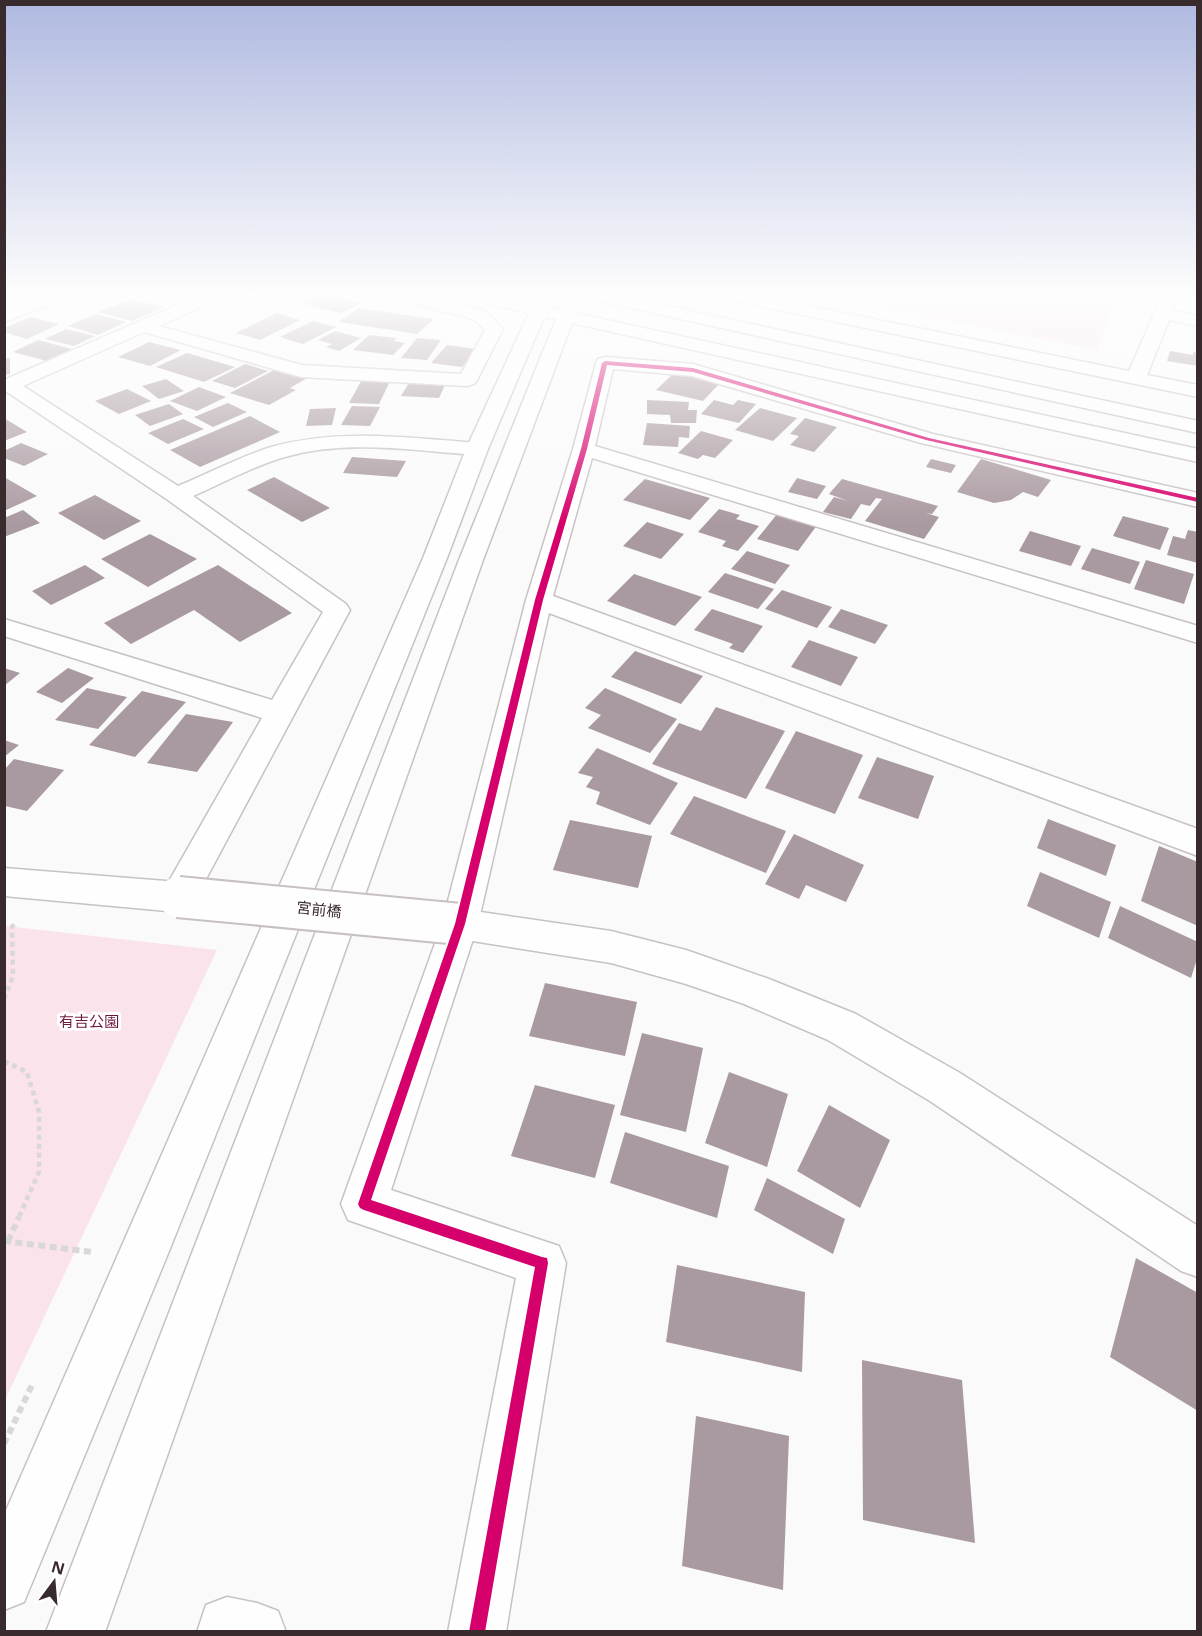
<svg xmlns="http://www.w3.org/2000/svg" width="1202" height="1636" font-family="'Open Sans','Noto Sans JP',sans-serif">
<rect width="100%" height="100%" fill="#fafafa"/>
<g fill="#fae3eb">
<path d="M822,296h294l-19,54z"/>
<path d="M5,926l212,24 -212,450 -1,-474z"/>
</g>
<g fill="#a999a0">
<path d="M314,296h20l27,7 -20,10 -41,-10z"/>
<path d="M131,299l33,8 -32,14 -33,-9z"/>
<path d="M358,308l76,11 -17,15 -78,-12z"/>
<path d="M277,313l23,7 -40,20 -24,-7z"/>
<path d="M95,314l31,8 -28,13 -30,-9z"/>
<path d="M31,317l28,7 -32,15 -23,-7v-4z"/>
<path d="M313,321l23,6 -33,17 -23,-7z"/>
<path d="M66,329l29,7 -21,10 -29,-7z"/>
<path d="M335,331l26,7 -22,13 -13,-4 6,-3 -14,-4z"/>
<path d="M369,335l28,3 -4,3 12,2 -12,12 -40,-5z"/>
<path d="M417,338l24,2 -14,20 -26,-2z"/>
<path d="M38,340l34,9 -25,12 -34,-9z"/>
<path d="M149,342l32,8 -31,16 -32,-9z"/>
<path d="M447,345l30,4 -15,18 -31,-4z"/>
<path d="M1170,351l23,4v-3l5,1v13l-31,-5z"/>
<path d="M187,353l48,14 -31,15 -48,-15z"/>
<path d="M10,358v16l-6,1v-16z"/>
<path d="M245,364l23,7 -33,17 -23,-7z"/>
<path d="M278,368l31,9 -19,11 6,2 -27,15 -39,-12z"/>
<path d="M674,373l46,10 -17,18 -47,-11z"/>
<path d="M364,376l28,1 -13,27 -30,-1z"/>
<path d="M166,379l18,12 -25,8 -17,-13z"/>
<path d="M409,383l36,2 -6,13 -38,-2z"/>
<path d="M199,387l27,10 -29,14 -27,-10z"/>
<path d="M127,389l24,12 -32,13 -24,-13z"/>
<path d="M647,400l42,2 -1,8h9l-1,13h-25l-1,-8 -23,-1z"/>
<path d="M714,400l19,5 5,-5 18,4 -17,19 -38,-9z"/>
<path d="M228,403l19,9 -34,15 -19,-10z"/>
<path d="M169,404l14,10 -33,12 -15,-11z"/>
<path d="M352,406l28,1 -10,19 -29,-1z"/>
<path d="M336,408l-4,17 -26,1 4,-17z"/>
<path d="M760,408l37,10 -24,23 -38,-11z"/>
<path d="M250,416l30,16 -80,35 -30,-17z"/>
<path d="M4,418l23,14 -23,9z"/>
<path d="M805,418l32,9 -23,25 -24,-7 9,-9 -9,-2z"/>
<path d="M183,419l21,10 -36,15 -20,-11z"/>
<path d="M647,423l43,3 -1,12 -10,-1 -1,10 -35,-2z"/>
<path d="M701,431l32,9 -18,18 -12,-3 -5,4 -20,-6z"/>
<path d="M21,443l27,11 -24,12 -20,-8v-7z"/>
<path d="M352,457l54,4 -9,16 -54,-4z"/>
<path d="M931,459l25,6 -5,8 -25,-6z"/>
<path d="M981,459l70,21 -13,17 -15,-5 -12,8 -17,3 -37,-11z"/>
<path d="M4,477l33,19 -33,15z"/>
<path d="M274,477l56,31 -28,14 -55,-32z"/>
<path d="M797,478l29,8 -9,13 -29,-7z"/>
<path d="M645,479l65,19 -20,22 -67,-20z"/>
<path d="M842,479l96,27 -6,8 -6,-1 13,4 -15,22 -59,-18 17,-22 -6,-1 -6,8 -9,-2 -10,15 -28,-7 11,-15 14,4 -19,-7z"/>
<path d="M95,495l46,26 -37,19 -46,-27z"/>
<path d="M719,509l21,6 -4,4 23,7 -21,25 -16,-5 4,-5 -28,-9z"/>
<path d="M23,510l17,13 -36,14v-19z"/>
<path d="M778,513l40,11 -20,27 -41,-12z"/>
<path d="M1123,516l46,12 -9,22 -47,-14z"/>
<path d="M647,522l37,12 -23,25 -38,-13z"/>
<path d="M1188,530l10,2v31l-31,-8 6,-19 12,3z"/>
<path d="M1030,531l51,15 -10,20 -52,-15z"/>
<path d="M150,534l47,25 -49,28 -47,-28z"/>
<path d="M1092,548l48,14 -10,22 -49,-15z"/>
<path d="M747,551l43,14 -15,19 -44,-15z"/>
<path d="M1146,560l48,14 -10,30 -50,-15z"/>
<path d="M85,565l20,13 -54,27 -19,-14z"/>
<path d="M218,565l74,48 -52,29 -46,-32 -63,34 -27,-21z"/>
<path d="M725,573l49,16 -16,20 -50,-17z"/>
<path d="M634,574l68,23 -27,29 -68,-25z"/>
<path d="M782,590l50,17 -15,21 -52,-19z"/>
<path d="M712,609l51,17 -20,27 -14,-5 4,-4 -39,-14z"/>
<path d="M841,609l47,16 -13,19 -47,-17z"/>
<path d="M809,640l49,17 -17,29 -50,-19z"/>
<path d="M635,651l68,25 -22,28 -70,-27z"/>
<path d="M4,668l16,5 -16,13z"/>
<path d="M68,668l26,10 -32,25 -26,-11z"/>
<path d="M87,688l40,9 -29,32 -43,-9z"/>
<path d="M605,688l72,31 -27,34 -62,-25 13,-13 -16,-7z"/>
<path d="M142,691l44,11 -51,55 -46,-12z"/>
<path d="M716,707l69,24 -39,68 -94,-35 27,-41 22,8z"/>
<path d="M186,714l47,8 -36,50 -50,-9z"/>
<path d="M796,731l67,24 -28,59 -70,-26z"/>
<path d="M4,740l15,5 -15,12z"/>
<path d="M597,748l81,35 -28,42 -54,-21 4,-12 -14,-5 7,-10 -15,-4z"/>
<path d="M877,757l57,19 -16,43 -60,-21z"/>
<path d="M14,759l50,11 -37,41 -22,-5v-37z"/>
<path d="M694,796l92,35 -20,42 -96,-39z"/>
<path d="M1048,819l68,26 -10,31 -69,-28z"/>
<path d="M570,820l82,16 -14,52 -85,-18z"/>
<path d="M794,834l70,31 -18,37 -40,-17 -7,14 -34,-15z"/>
<path d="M1159,846l39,16v64l-57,-25z"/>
<path d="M1040,872l71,30 -12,36 -72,-32z"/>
<path d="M1120,906l78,36v14l-7,22 -83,-40z"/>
<path d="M545,983l92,19 -12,54 -96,-20z"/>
<path d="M642,1033l61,15 -17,84 -66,-17z"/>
<path d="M729,1072l59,22 -21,73 -62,-24z"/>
<path d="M535,1085l80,20 -20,73 -84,-22z"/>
<path d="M829,1105l61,35 -30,68 -63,-37z"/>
<path d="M625,1132l104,34 -12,52 -107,-35z"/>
<path d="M767,1178l78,41 -12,35 -79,-44z"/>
<path d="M1136,1258l62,35v118l-88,-54z"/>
<path d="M677,1265l128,27 -3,80 -136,-30z"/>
<path d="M862,1360l100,20 13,163 -112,-23z"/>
<path d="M696,1416l93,20 -6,154 -101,-24z"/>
</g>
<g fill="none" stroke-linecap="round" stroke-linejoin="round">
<g stroke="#c8c1c4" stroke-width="3">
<g id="minor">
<path d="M43,296h23l-2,3 -60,23v-11z"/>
<path d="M198,296h22l-2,3 -59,27 143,39 159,9 24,-44 -12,-11 -78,-20 -2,-3h29l63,15 18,18 -26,51 -3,4 -7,2 -166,-9 -157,-45 -121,54 155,100c31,-13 61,-29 93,-39 68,-19 137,-9 206,-4l8,1 3,5 -3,5 -8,1c-62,-4 -130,-16 -192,2 -32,9 -62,26 -92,39l153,108 4,6 -159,297 -13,5 -13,-5 -5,-10 102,-179 -258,-82v-17l268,81 51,-88 -155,-112 -161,-108 -3,1v-13z"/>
<path d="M728,296h33l368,75 33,-75h16l-6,15 26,5v10l-29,-6 -22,55 51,10v12l-462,-96z"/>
<path d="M605,357l88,7 240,70 265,59v14l-277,-64 -229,-67 -79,-7 -18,77 603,180v17l-606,-185 -39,138 645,233v27l-649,-243 -71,311 -87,266 168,56 7,17 -60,369h-58l68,-354 -168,-58 -7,-16 101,-280 84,-324 47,-151 23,-86 2,-4z"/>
<path d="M227,1597l30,6 21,8 8,21h-89l9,-27z"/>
</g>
</g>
<g stroke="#c8c1c4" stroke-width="3">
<g id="tertiary">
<path d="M466,296h31l701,153v13l-626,-139 -89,237 -378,1072h-59l413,-1072 97,-241 -12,-2 -56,132 -41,109 -282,703 -141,341 -20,8v-95l419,-957 43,-109 63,-136 -61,-14z"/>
<path d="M591,296h31l576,125v12l-599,-132z"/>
<path d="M4,868l174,14 13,5 5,10 -5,10 -13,5 -174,-16z"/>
<path d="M460,909l151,22 75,19 83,29 87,35 104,59 238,153v51l-17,-6 -251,-170 -102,-61 -84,-36 -58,-20 -75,-21 -151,-24 -13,-4 -5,-11 5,-11z"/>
</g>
</g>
<g stroke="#d9d7d7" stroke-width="4.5" stroke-dasharray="5 4" stroke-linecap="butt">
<path d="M4,999l9,-23 -1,-49 4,-5"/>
<path d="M4,1061l23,11 12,40v60l-21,47"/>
</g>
<g stroke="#d9d7d7" stroke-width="6" stroke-dasharray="7 4.5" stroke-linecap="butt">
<path d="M4,1241l88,11"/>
<path d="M8,1241l11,-24"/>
<path d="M4,1444l28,-59"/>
</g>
<use href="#minor" fill="#fefefe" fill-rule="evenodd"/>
<use href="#tertiary" fill="#fefefe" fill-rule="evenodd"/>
<g stroke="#c8c1c4" stroke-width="20" stroke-linecap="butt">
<g id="tertiary-bridge-far1">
<path d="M538,312l8,-16"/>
<path d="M566,317l6,-21"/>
</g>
</g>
<g stroke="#c8c1c4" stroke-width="44" stroke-linecap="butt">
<path id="tertiary-bridge" d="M178,897l282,27"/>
</g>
<use href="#tertiary-bridge-far1" stroke="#fefefe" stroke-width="19"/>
<use href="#tertiary-bridge" stroke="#fefefe" stroke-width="40"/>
<g stroke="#fff" stroke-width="4">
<path id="cycleway" d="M605,361l88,7 236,70 269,60v4l-272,-62 -233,-68 -86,-7 -20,84 -44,151 -78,324 -94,276 171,57 5,1 1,5 -63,369h-16l66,-365 -171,-57 -4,-2 -2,-4 97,-280 80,-324 46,-151 21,-86z"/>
</g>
<use href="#cycleway" fill="#d6006c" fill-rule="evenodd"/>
</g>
<linearGradient id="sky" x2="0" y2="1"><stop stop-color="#afb9e0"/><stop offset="0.56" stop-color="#fdfdfd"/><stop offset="1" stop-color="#fdfdfd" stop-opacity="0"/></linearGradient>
<rect width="1202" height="525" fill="url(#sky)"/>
<g text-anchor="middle" stroke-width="6" stroke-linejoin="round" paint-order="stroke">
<g font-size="15" fill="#392a2e" stroke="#fff">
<text transform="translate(319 910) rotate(6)" y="5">宮前橋</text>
</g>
<g font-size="15" fill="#6e173f" stroke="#fff">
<text x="89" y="1027">有吉公園</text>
</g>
</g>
<rect width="1202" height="1636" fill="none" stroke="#392a2e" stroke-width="12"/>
<g transform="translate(54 1582) rotate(16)" stroke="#ffffff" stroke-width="4.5" paint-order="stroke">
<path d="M0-4.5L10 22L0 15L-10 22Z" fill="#392a2e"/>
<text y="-9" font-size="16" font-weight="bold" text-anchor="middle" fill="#392a2e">N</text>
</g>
</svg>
